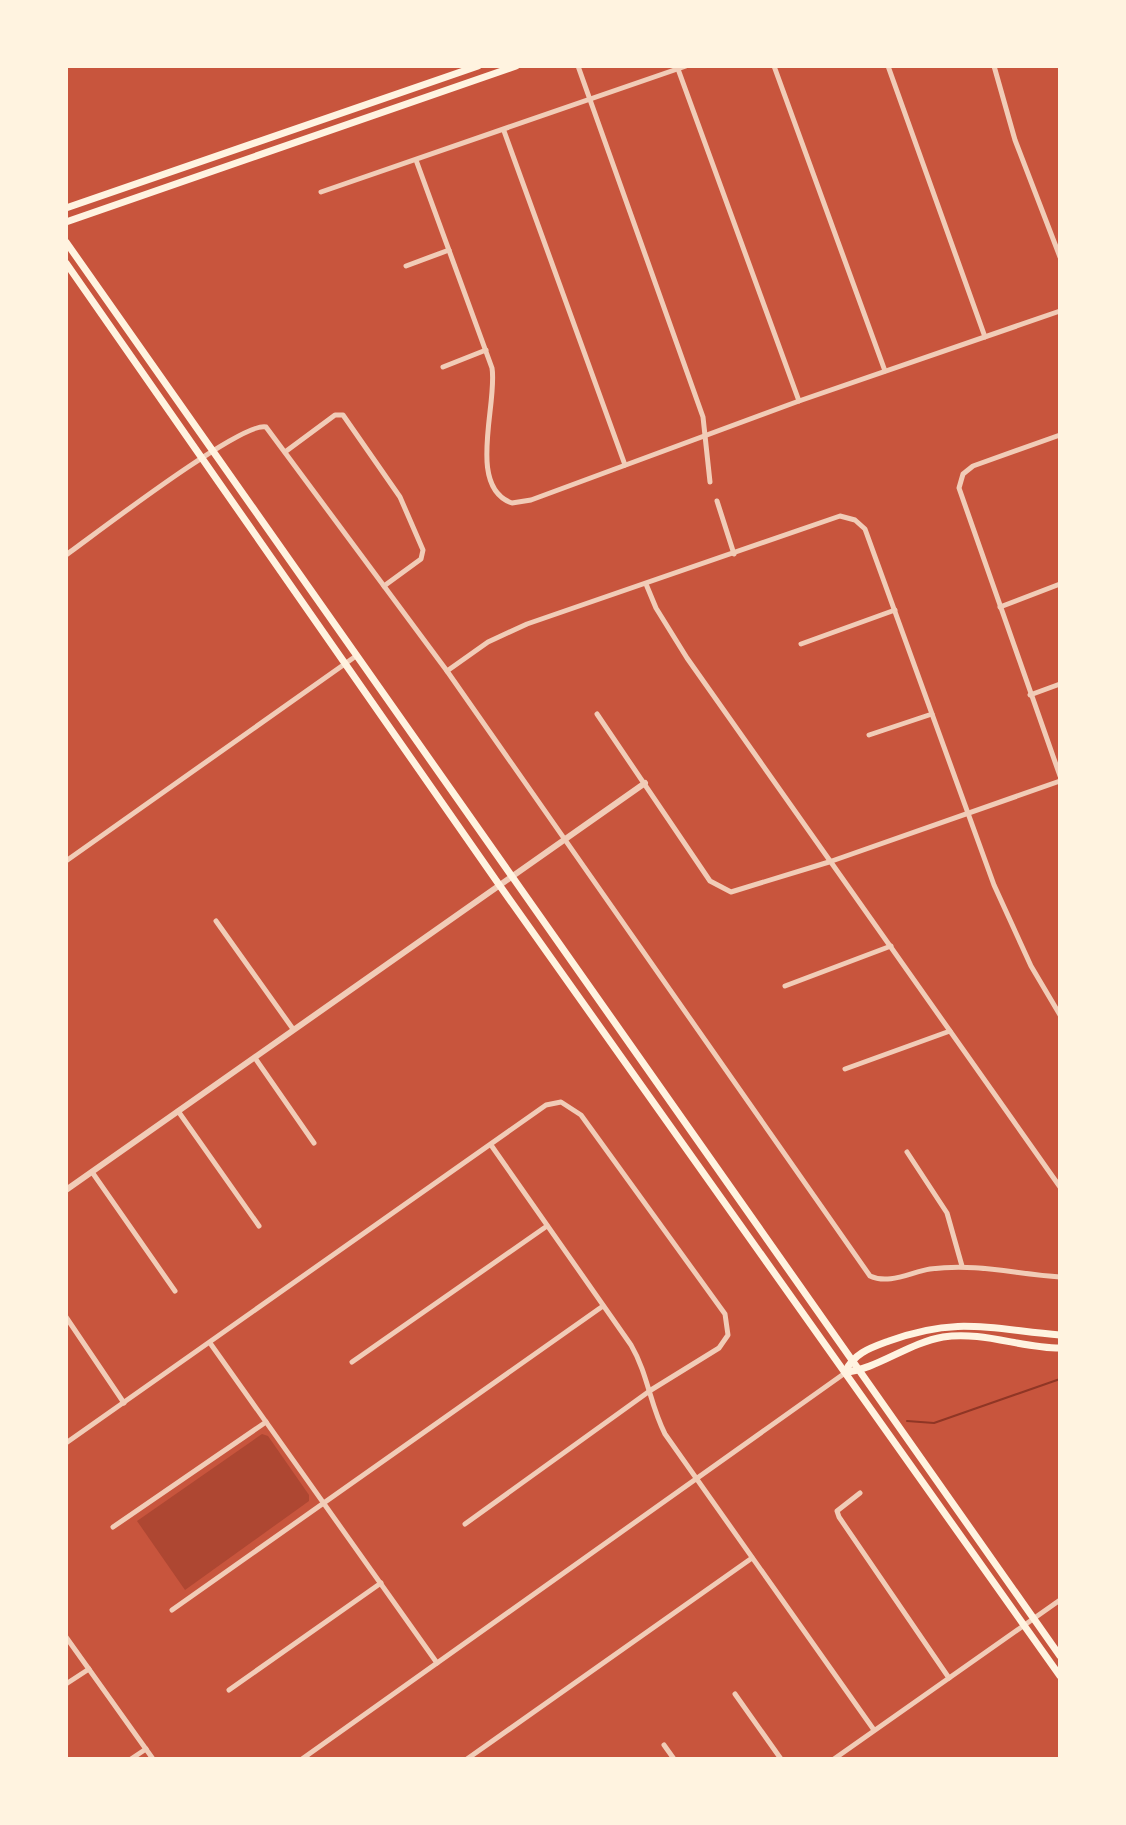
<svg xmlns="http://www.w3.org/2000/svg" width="1126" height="1825" font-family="'Varela Round',sans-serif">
<rect width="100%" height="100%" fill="#c8553d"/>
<path fill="#ae4732" d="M262,1434l6,2 41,59v6l-124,89 -48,-69z"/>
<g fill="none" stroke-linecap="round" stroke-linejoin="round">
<path stroke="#8f3625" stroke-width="2" d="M907,1421l27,2 126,-44"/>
<g stroke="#f1ccb7" stroke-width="5">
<path d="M578,66l125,351 7,65"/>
<path d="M774,66l111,305"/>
<path d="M888,66l97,271"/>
<path d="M994,66l21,74 45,117"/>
<path d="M678,69l121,332"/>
<path d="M504,131l121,334"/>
<path d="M416,160l76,208c6,35 -26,119 20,135l19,-3 268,-99 261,-90"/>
<path d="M321,192l365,-126"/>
<path d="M406,266l43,-16"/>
<path d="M443,367l43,-17"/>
<path d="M1060,435l-87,31 -10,8 -4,14 101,288"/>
<path d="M285,452l50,-37h8l57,82 23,53 -2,9 -37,27"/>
<path d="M717,501l17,53"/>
<path d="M66,555c28,-20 177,-135 200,-128l181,244 423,605c19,9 41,-4 60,-7 48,-6 84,5 130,8"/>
<path d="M646,584l10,24 31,50 373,529"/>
<path d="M1000,607l60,-23"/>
<path d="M801,644l94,-34"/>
<path d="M447,671l41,-29 39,-18 313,-108 15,4 10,9 129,356 37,81 29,49"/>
<path d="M1030,695l30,-11"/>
<path d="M597,714l113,167 21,11 98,-30 231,-81"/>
<path d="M869,735l63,-21"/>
<path d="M66,861l290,-205"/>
<path d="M216,921l77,108"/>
<path d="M785,986l106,-40"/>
<path d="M255,1058l59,85"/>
<path d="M845,1069l105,-38"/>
<path d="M178,1111l81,115"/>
<path d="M491,1145l140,200c17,29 19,60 34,89l209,296"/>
<path d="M907,1152l40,61 15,53"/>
<path d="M92,1172l83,119"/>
<path d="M66,1317l58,86"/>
<path d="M210,1343l227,320"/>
<path d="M352,1362l195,-136"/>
<path d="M66,1443l480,-338 15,-3 20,13 144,199 3,21 -9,13 -68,42 -186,134"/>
<path d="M860,1493l-23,18 2,6 110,161"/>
<path d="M113,1527l153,-105"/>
<path d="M172,1610l431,-304"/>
<path d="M66,1637l87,122"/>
<path d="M66,1684l23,-15"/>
<path d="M229,1690l152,-107"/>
<path d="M735,1694l46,65"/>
<path d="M664,1745l10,14"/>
<path d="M131,1759l15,-10"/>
<path d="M302,1759l543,-386"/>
<path d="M467,1759l285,-201"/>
<path d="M834,1759l226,-159"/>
</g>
<path stroke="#f1ccb7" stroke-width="6" d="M66,1190l579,-407"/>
<g stroke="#fff3e0" stroke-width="7">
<path d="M66,208l412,-142"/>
<path d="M66,222l450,-156"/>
<path d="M66,242l994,1414"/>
<path d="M66,263l434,623 560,790"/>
<path d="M845,1372c9,-19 25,-24 44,-31 68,-25 102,-12 171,-6"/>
<path d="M845,1372c31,-2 63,-29 98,-35 40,-6 78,11 117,11"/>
</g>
</g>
<rect width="1126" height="1825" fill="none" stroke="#fff3e0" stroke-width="136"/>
</svg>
